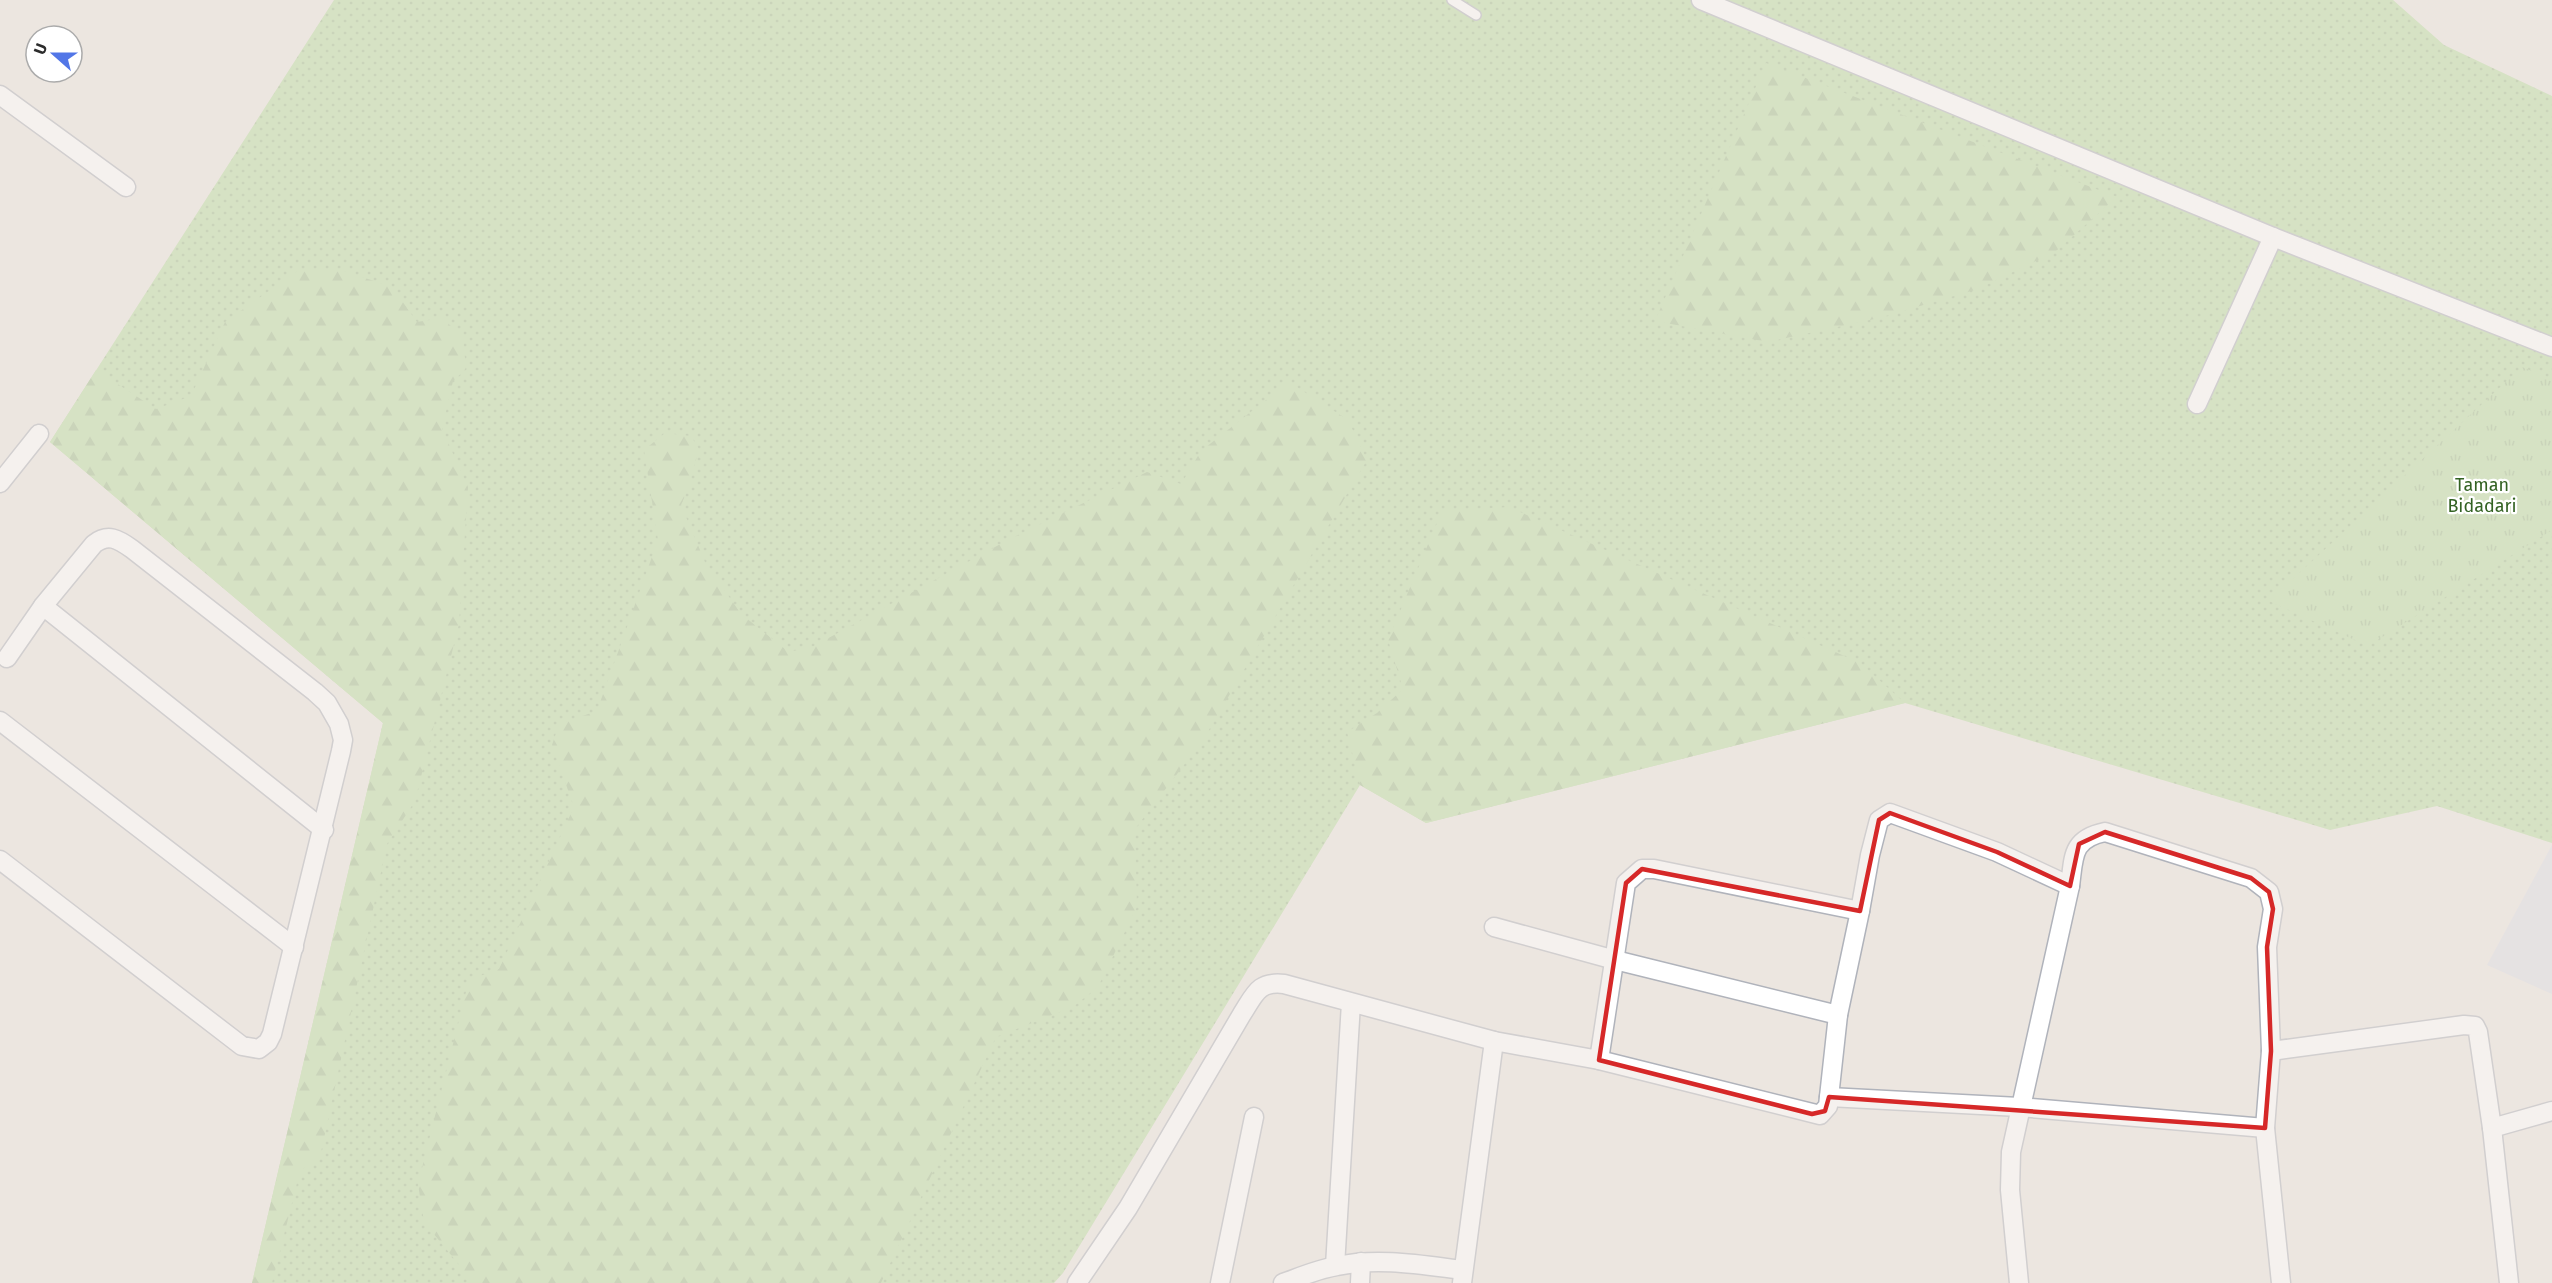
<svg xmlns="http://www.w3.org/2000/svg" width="2552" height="1283" font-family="'Fira Sans',sans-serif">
<defs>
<pattern id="grass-dots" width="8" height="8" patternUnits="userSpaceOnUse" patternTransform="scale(1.5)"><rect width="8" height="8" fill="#badda2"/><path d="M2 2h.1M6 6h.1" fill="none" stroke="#a0be8c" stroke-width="1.8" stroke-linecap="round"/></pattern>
<pattern id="forest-firs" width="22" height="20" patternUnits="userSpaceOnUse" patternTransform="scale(1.5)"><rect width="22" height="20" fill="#badda2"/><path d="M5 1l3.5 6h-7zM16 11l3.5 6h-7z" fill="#a0be8c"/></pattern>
<pattern id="park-tufts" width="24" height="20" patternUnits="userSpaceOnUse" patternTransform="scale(1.5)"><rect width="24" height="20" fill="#badda2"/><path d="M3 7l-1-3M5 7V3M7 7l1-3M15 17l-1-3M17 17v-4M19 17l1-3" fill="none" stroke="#a0be8c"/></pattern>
</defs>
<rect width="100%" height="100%" fill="#ece6e0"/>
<path fill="#dbdde5" d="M2552,845v149l-65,-29z"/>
<path fill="url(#grass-dots)" d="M334,0h2059l51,45 108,51v747l-115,-37 -107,24 -425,-127 -479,120 -66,-38 -297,488 -9,10h-802l131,-560 -333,-281z"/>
<g fill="url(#forest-firs)">
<path d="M1766,63l351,134 -61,54 -78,38 -99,29 -111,24 -113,-21z"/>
<path d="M300,269h38l54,18 25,35 25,-4 21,19 3,32 -13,12 -11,48 26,58 -9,137 -44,177 -28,43 -67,313 -20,14 -28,112h-20l131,-560 -333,-281 46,-72 60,39 35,-13 34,-74z"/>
<path d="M1289,382l59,38 19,40 -164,280 -68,89 2,78 -39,80 -25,20 -77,30 -115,246h-407l-50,-61 -6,-38 51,-204 30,-11 75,-162 -22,-62 7,-21 38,-13 61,-171 -14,-90 21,-17 26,3 8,13 -12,42 -6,14 24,57 36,52 48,38 25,-6 192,-105 141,-69 34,12 20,-33z"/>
<path d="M1509,507l351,156 45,40 -479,120 -66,-38 -13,-53 30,-19 26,-24 -15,-49 54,-129z"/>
</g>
<path fill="url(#park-tufts)" d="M2522,367l30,12v151l-184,116 -99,-45z"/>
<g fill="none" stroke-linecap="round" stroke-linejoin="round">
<g stroke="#b0b3bb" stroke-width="12">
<path id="service" d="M1452,0l24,15"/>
</g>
<g stroke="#b0b3bb" stroke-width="21">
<g id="minor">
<path d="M1701,0l572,237 279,110"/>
<path d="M0,95l126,92"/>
<path d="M2197,404l76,-167"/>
<path d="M0,483l39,-49"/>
<path d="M43,606l281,224"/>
<path d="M0,721l294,226"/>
<path d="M0,860l242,186 17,3 9,-7 4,-8 69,-283 2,-11 -4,-16 -12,-21 -12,-11 -183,-143c-14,-10 -24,-16 -38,-5l-51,62 -36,52"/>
<path d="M1494,927l121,33 223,55"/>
<path d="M2271,1051l193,-26 11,1 3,6 14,96 17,155"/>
<path d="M1599,1060l221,55 8,-9 10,-91 22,-104"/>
<path d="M1829,1097l190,10 246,21"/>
<path d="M2492,1128l60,-17"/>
<path d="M1335,1266l16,-263"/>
<path d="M1077,1283l51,-75 114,-194c13,-20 16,-33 42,-30l210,57"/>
<path d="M1220,1283l34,-166"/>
<path d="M1283,1283c17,-6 35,-14 54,-17 41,-9 85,-1 126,4"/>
<path d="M1360,1283l1,-21"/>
<path d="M1462,1283l32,-242 105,19 27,-177 16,-14h12l206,42 10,-56 9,-35 11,-7 107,39 73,34"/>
<path d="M2019,1283l-9,-93 1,-38 59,-266c4,-29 1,-47 35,-54l146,46 18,14 4,17 -6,38 4,104 -6,77 16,155"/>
</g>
</g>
<use href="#service" stroke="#fff" stroke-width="9"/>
<use href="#minor" stroke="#fff" stroke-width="18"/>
</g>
<path d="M0 0H2552V1283H0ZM1890,813l107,39 73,34 9,-42 26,-12 146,46 18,14 4,17 -6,38 4,104 -6,77 -436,-31 -4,14 -13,3 -213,-54 27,-177 16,-14 218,42 19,-91z" fill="#ece6e0" fill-opacity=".55" fill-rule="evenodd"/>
<path fill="none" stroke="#d62828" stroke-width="4.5" stroke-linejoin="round" d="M1890,813l107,39 73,34 9,-42 26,-12 146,46 18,14 4,17 -6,38 4,104 -6,77 -436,-31 -4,14 -13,3 -213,-54 27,-177 16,-14 218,42 19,-91z"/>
<g text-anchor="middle" stroke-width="4.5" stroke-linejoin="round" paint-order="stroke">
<g font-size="18" fill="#336223" stroke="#fff">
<text x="2482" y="491">Taman<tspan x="2482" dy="21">Bidadari</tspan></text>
</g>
</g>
<g transform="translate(54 54) rotate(291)"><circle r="28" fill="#ffffff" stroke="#ababab" stroke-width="1.5"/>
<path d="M0-4.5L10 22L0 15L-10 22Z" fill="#5276e7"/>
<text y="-9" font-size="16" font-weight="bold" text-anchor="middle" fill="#2c2c2c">U</text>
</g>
</svg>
